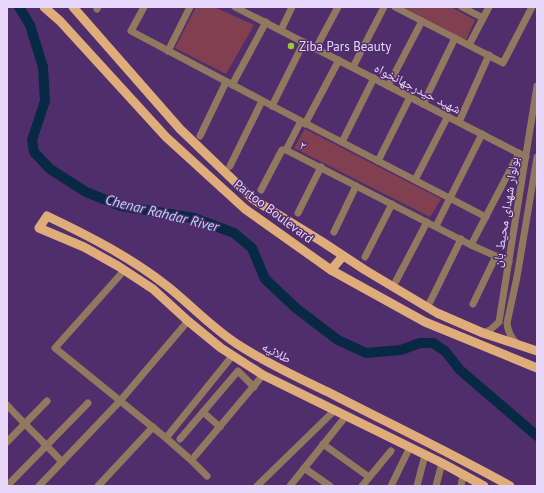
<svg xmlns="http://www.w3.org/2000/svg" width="544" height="493" font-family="'PT Sans','Noto Naskh Arabic',sans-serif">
<rect width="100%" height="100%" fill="#4f2e6b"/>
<g fill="#81404f">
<path d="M196,7h18l40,18 -28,49 -51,-26z"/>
<path d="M403,7h48l24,13 -9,20z"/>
<path d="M305,129l136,70 -11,18 -136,-69z"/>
</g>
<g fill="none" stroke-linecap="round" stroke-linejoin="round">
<path stroke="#072944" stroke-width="10" d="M19,7l11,18 13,42 2,34 -13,39 2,12 16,17 36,23 35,14 73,12 40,15 18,15 13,31 32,30 41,31 28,13 35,-3 19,-7h13l12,8 15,19 77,66"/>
<g stroke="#91785f" stroke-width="7">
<path d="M144,7l-13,24 170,90 -15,29 185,95 38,17"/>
<path d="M235,7l291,150"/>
<path d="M395,7l108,56 29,-56"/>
<path d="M462,7l21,11"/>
<path d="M97,9l1,-2"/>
<path d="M281,30l11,-23"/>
<path d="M469,45l20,-38"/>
<path d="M316,48l22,-41"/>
<path d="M168,51l22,-44"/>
<path d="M353,67l31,-60"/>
<path d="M232,85l34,-63"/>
<path d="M388,86l34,-65"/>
<path d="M423,104l32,-66"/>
<path d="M272,106l32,-64"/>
<path d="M301,121l185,96"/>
<path d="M459,122l30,-67"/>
<path d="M305,124l34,-64"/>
<path d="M200,136l26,-54"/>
<path d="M342,142l32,-64"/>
<path d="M378,161l32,-64"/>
<path d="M230,166l32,-65"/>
<path d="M415,180l33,-64"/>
<path d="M261,190l21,-40h4"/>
<path d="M298,213l23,-46"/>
<path d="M436,226l46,-92"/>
<path d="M334,232l22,-46"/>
<path d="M471,245l48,-92"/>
<path d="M365,257l27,-53"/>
<path d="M121,274l-66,74 111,90 25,22 16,16"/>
<path d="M396,281l31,-59"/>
<path d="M430,302l31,-63"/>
<path d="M473,304l23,-48"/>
<path d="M483,333l7,-3 9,-8 38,-236"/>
<path d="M517,344c-6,-6 -9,-12 -10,-21l10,-46 20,-120"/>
<path d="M7,405c18,20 37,37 55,57"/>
<path d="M203,412l17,15"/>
<path d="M166,438l67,-83"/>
<path d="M180,439l58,-68 16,16"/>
<path d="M7,442l40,-41"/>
<path d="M323,444l46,33"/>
<path d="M195,456l68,-81"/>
<path d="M304,468l26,18"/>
<path d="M7,486l81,-83"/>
<path d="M39,486l81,-85 68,-80"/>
<path d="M98,486l55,-59"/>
<path d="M257,486l78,-76"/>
<path d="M290,486l56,-70"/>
<path d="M362,486l29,-35"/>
<path d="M391,486l19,-39"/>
<path d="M417,486l8,-31"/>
<path d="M436,486l6,-23"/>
<path d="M461,486l2,-11"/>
</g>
<g stroke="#dfad79" stroke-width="9">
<path d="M44,7l16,14 106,116 79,72 86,61 94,52 112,46"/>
<path d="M73,7l107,122 73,70 68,42 44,29 72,43 46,20 54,18"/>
<path d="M331,270l12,-14"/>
<path d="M484,486l-42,-23 -179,-88 -42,-27 -33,-27 -35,-32 -35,-23 -34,-19 -45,-19 8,-12c42,20 83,41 120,70 24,19 44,41 70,58 29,19 62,34 93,49 60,31 121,60 180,93"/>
</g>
</g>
<circle fill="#99cb36" stroke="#4f2e6b" stroke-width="1.5" cx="291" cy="46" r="4"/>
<g text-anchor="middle" stroke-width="3" stroke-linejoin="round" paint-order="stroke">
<g font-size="13" fill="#e8d7fb" stroke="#4f2e6b" text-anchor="start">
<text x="299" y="51">Ziba Pars Beauty</text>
</g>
<g font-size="13" fill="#e8d7fb" stroke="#4f2e6b">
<text transform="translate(418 88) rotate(27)" y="5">شهید حیدرجهانخواه</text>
<text transform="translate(303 145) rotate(27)" y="5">۲</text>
<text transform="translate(274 211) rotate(37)" y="5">Partoo Boulevard</text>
<text transform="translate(505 212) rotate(-81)" y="5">بولوار شهدای محیط بان</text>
<text transform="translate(277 352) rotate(28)" y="5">طلائیه</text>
</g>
<g font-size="14" font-style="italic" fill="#b7d7f5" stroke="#4f2e6b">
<text transform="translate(162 213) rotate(14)" y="5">Chenar Rahdar River</text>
</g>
</g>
<rect width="544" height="493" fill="none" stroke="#e8d7fb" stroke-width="16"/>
</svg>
